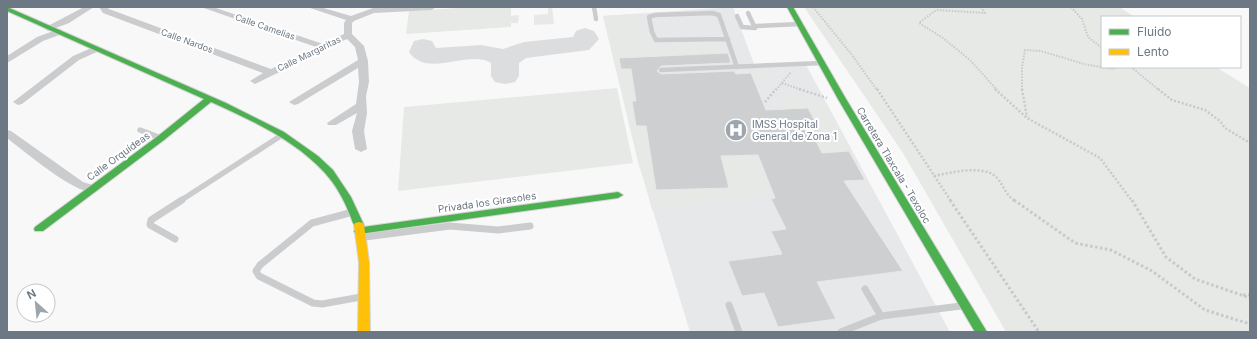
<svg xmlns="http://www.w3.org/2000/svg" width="1257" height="339" font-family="Inter,sans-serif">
<rect width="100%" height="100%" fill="#f8f8f8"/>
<path fill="#e7e8e9" d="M733,7l21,57 51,-1 145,269h-260l-52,-170 -35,-146z"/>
<g fill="#e7e9e6">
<path d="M475,7h36v9l8,-1 -1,8h-7v4l-105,7 3,-23z"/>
<path d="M548,7h4l2,17 -20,1v-10l14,-1z"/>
<path d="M804,7h315l16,10h-33v50h114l34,21v244h-244l-103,-179z"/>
<path d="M638,14l6,32 76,-3 5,10 -82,4 3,20 121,-5 -12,11 11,27 22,-1 -5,-10c9,-9 17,-1 26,3 4,2 11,2 16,3l40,75 -213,30 -49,-194z"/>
<path d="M617,88l16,75 -235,28 6,-84z"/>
</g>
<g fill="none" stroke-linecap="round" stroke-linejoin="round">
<path fill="#dcddde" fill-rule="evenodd" d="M585,28l9,3 5,8 -10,11 -63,8 -7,5v13l-4,6 -10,2 -10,-2 -4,-6v-13c-23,-14 -63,16 -82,-11l5,-11 9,-2 9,2 4,7 45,-3 22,4 21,-7 49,-5 3,-6z"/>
</g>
<path fill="#cecfd0" stroke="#e8e8e8" d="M728,53l3,10 -70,3 -4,5 4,3 73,-3 2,3 15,-1 15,37 42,-2 12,23h-9l11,22 27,-2 16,29 -21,1 59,90 -86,11 19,37 -58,8 -14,-34 -22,3 -14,-35 54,-7 -11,-23 15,-2 -15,-30 4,-1 -17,-43 -37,1 8,32 -73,2 -10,-64h-10l-4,-25h4l-5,-32h-10l-2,-11z"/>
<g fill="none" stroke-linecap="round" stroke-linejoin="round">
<g stroke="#d4d5d5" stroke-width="2">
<g id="fast">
<path d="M7,7l219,96 58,29 34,24 15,14 18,27 13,28 -1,2 255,-35 5,3 -5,3 -259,36 -4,-1 -1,-2 4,-3c-5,-2 -6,-8 -8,-13 -6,-15 -14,-30 -25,-42 -30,-33 -74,-53 -114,-71l-47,38 -121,91h-8l-1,-2 1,-2 123,-91 46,-37 -197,-88z"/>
<path d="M787,7h6l53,92 141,233h-12l-137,-233z"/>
</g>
</g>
<g stroke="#d4d5d5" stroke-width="2">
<path id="slow" d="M359,222l4,1 1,2 5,37 1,70h-12l1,-70 -5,-37 1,-2z"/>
</g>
<g stroke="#c8c9ca" stroke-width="2" stroke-dasharray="1.5 1.5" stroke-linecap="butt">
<path d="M813,7l39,48 25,35"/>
<path d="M981,7l4,6 -49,-3 -17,13 24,15 27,22 27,30"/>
<path d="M1071,7l11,12 6,18 14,11"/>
<path d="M1131,67l28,23"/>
<path d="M782,83l20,7"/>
<path d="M776,90l15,-18"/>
<path d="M1022,90v-23l3,-17 16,1 43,13 29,5 4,-2"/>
</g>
<g stroke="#c8c9ca" stroke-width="2.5" stroke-dasharray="2 2" stroke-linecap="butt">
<path d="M799,89l28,9"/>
<path d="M877,89l74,112"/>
<path d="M995,89l32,29 73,40 32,43"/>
<path d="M1022,89l5,28"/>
<path d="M1158,89l14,11 33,10 15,11 5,7 25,15"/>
<path d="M765,102l11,-13"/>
<path d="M934,176c16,-3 52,-13 64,3 6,8 8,16 17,22"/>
</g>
<g stroke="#c8c9ca" stroke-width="3" stroke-dasharray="2.5 2.5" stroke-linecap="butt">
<path d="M950,200l89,132"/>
<path d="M1014,200l61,43 36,7 41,21 53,39 45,14"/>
<path d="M1132,200l34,57 29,22 55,19"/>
<path d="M1243,295h7"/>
</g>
<g stroke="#cbccce" stroke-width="4.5">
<path d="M594,7l2,12"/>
<path d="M737,16l5,11 13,1 -7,-15"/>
<path d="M756,26l44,-2"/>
<path d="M728,39l-72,1 -4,-8 -3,-15 6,-2 57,-2 7,2 18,52"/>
<path d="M661,70l161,-7"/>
</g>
<g stroke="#cbccce" stroke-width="5.5">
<path d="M140,130l21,8"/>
<path d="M180,201l102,-66"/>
</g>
<g stroke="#cbccce" stroke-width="7">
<path d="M353,212l-41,11 -52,42 -4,6 3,5 54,27 9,1 39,-7"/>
<path d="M365,237l85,-11 48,4 32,-4"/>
<path d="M175,239l-25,-14 1,-5 31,-20"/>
<path d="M865,289l16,27"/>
<path d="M729,305l10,27"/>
<path d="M841,332l40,-16 80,-10"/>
</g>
<g fill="#cbccce" fill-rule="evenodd">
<path d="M84,7h10l-25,16 -21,8 -4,-3z"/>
<path d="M99,7h8l2,2 162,60 45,-22 -115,-40h12l110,37 21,-10v-11l2,-3 -39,-13h13l31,9 22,-8 63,-1 -4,3 -58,3 -20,8 -2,2v11l12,12 4,15 1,21 -3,14 1,17 -3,18 3,18 -6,3 -6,-3 -3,-18 5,-18 -21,12h-8l-1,-2 29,-19 3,-22 -1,-14 -60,36 -4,1 -5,-3 69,-42 -3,-13 -8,-8 -92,45 -5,-3 13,-8 -160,-60z"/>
<path d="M59,29l3,1v4l-19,7 -36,22v-7l30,-19z"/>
<path d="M96,46l3,1v4l-20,9 -57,44 -4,1 -5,-3 60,-46z"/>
<path d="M7,130l4,1 72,51 13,4 2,3 -2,3c-18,5 -72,-41 -89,-54z"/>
</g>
<use href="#fast" fill="#4caf50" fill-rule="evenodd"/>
<use href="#slow" fill="#ffc107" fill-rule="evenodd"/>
</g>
<defs>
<g id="hospital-disc" transform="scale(1.15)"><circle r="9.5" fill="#9da5ad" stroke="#fff"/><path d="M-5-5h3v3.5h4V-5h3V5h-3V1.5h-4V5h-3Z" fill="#fff"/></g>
</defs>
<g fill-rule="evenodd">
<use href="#hospital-disc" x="736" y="130"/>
</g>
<g text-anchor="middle" stroke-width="4" stroke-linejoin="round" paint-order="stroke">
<g font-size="9" fill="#6c7884" stroke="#fff">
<text transform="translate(265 27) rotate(19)" y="3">Calle Camelias</text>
<text transform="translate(187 41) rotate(20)" y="3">Calle Nardos</text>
<text transform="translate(309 54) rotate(-26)" y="3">Calle Margaritas</text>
</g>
<g font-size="10" fill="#6c7884" stroke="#fff" text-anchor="start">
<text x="752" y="128">IMSS Hospital<tspan x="752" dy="12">General de Zona 1</tspan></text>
</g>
<g font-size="10" fill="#6c7884" stroke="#fff">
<text transform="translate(118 156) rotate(-36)" y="4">Calle Orquídeas</text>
<text transform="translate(894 165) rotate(59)" y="4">Carretera Tlaxcala - Texoloc</text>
<text transform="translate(487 202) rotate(-8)" y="4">Privada los Girasoles</text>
</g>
</g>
<rect width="1257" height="339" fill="none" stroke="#6c7884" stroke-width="16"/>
<rect x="1101" y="16" width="140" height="52" fill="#ffffff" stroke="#c4c9ce"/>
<rect x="1109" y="29" width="20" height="6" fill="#4caf50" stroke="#c4c9ce"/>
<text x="1137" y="36" font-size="12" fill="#6c7884">Fluido</text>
<rect x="1109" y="49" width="20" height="6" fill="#ffc107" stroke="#c4c9ce"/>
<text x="1137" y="56" font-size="12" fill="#6c7884">Lento</text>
<g transform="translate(36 303) rotate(333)"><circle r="19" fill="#ffffff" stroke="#c4c9ce"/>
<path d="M0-3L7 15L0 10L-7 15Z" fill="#9da5ad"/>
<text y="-6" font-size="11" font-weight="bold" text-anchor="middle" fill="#6c7884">N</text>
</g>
</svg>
